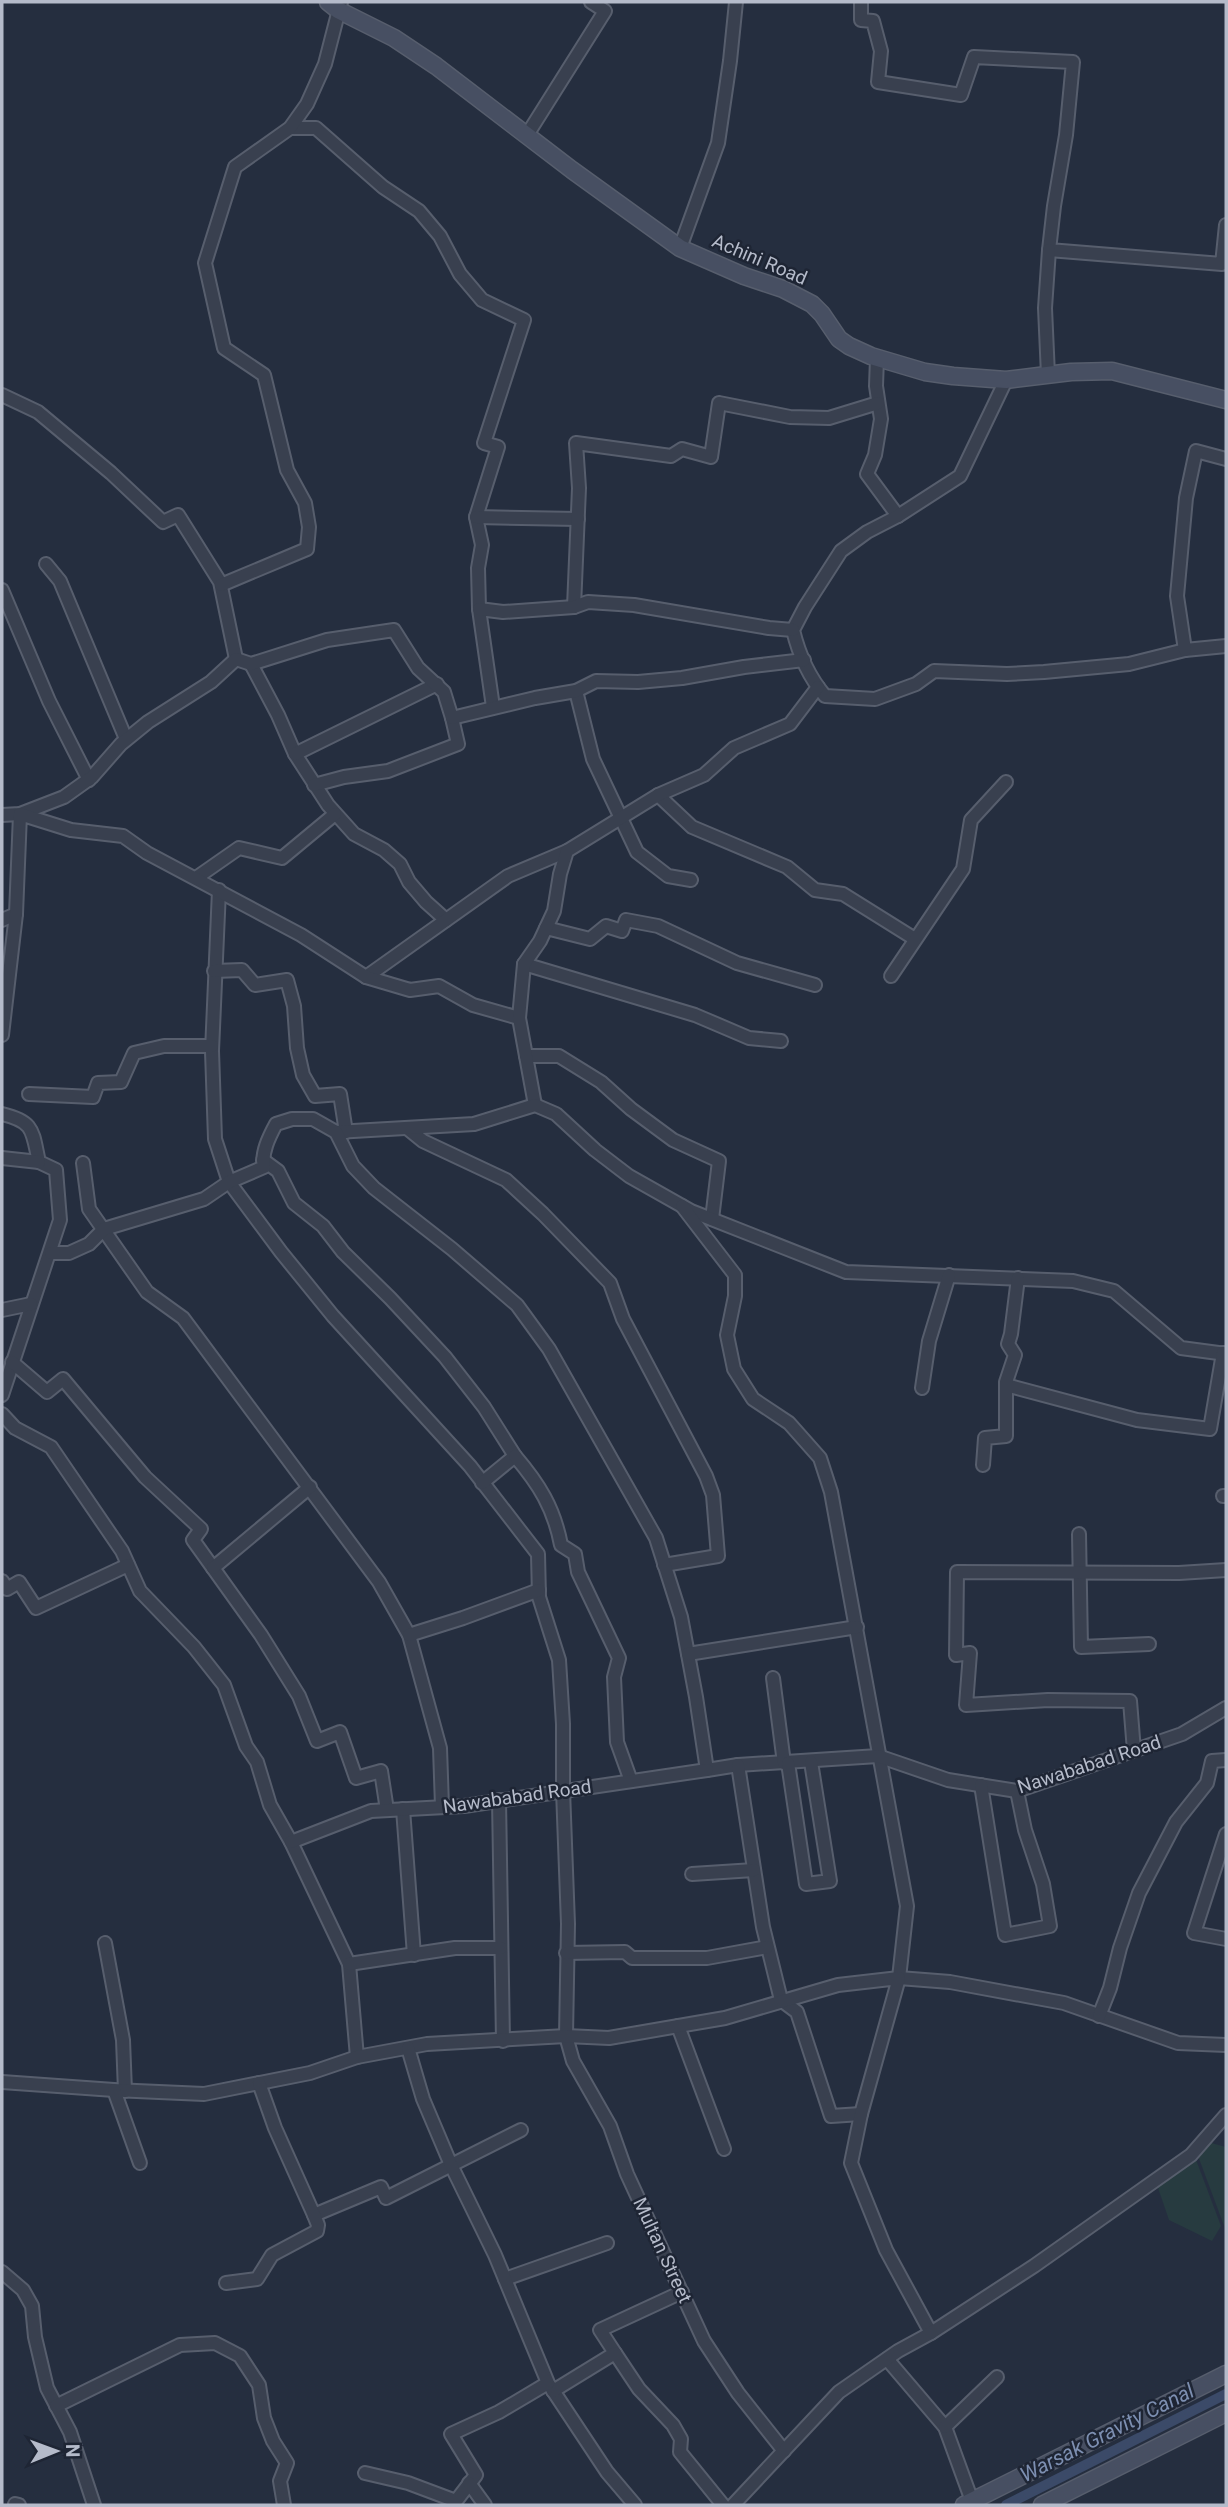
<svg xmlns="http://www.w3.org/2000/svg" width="1228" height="2507" font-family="Roboto,sans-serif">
<rect width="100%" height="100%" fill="#252e3f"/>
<g fill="#273b40">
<path d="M1208,2142l18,5v84l-28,-75z"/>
<path d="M1195,2157l26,69 -9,15 -43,-21 -12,-35z"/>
</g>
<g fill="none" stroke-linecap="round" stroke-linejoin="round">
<path stroke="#3b4a68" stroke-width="10" d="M1006,2505l220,-111"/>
<g stroke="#575e6d" stroke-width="16">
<g id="street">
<path d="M861,2v18l12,1 8,30 -3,31 83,13 13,-38 99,5 -7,73 -12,71 -5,44 173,14 4,-39"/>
<path d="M290,128h26l67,59 36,24 21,25 20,38 22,26 42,20 -40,123 14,4 -22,70 6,28 -4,23 1,41 14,98"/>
<path d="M527,135l78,-124 -14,-9"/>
<path d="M680,248l38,-105 12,-82 6,-59"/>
<path d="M877,358l-1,28 5,33 -6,36 -8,19 31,42"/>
<path d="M1048,375l-3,-67 4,-58"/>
<path d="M1006,380l-46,96 -62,40 -31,16 -26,19 -36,56 -12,23c6,25 16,47 32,66l50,3 41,-15 18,-13 73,3 37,-2 85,-8 56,-14 41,-4"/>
<path d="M2,395l36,17 73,61 52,49 15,-7 42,67 16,77"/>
<path d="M476,517l102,2"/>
<path d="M46,564l14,17 66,158"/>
<path d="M221,585l86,-36 2,-22 -4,-24 -18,-33 -23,-95 -40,-27 -19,-85 30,-96 55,-39 17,-24 18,-40 16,-62"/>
<path d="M2,590l47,111 40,79"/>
<path d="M574,607l5,-119 -3,-45 95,13 11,-7 29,8 8,-54 71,14 39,1 49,-15"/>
<path d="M479,609l24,3 71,-5 14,-5 46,3 135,23 24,2"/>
<path d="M1185,650l-8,-54 9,-98 10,-47 30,8"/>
<path d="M251,664l27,51 17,39 33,51 26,29 30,16 16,14 9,18 17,20 20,18"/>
<path d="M576,691l17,68 44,93 31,24 23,4"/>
<path d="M295,754l142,-70"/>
<path d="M314,785l30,-8 44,-6 70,-27 -6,-26"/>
<path d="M658,795l34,32 95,40 28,23 28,4 72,45"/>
<path d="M2,815l18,-1 44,-17 28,-20 29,-33 27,-22 63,-40 25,-23 15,5 76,-24 67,-10 24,38 26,24 8,26 83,-20 41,-7 20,-10 42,1 44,-4 62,-11 60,-7"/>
<path d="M196,878l43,-30 43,10 53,-44"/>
<path d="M219,890l-7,161 3,88 14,43 52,70 52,64 137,150 68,88 1,43 20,63 4,64v66l5,134 -2,112 7,25 37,65 17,48 77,167 34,52 46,58"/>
<path d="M2,920l14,-6"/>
<path d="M546,928l44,11 16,-13 16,5 4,-11 32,6 79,37 78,22"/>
<path d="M524,964l171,51 54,23 32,3"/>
<path d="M214,971l28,-1 13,15 32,-5 7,26 3,42 6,27 12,21 25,-2 6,38"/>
<path d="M891,976l72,-107 8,-49 35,-38"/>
<path d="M366,977l142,-101 59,-25"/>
<path d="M2,1035l14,-121 4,-100 51,16 52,6 24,17 154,82 65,42 44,13 29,-4 34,19 46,13"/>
<path d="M526,1056h33l42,26 30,27 42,31 46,21 -7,58"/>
<path d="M29,1094l64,3 5,-14 23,-1 13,-29 30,-7h48"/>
<path d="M535,1105l-16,-87 5,-54 16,-23 14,-30 6,-37 7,-23 91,-56 46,-20 30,-27 56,-24 28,-37"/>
<path d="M2,1114c33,8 30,17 37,48l17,8 4,50 -58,175"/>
<path d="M407,1128l16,13 83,39 37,34 67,69 13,36 83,157 7,19 5,61 -54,9"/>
<path d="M336,1132l138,-8 61,-19 21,9 39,36 34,26 62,35 155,61 227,9 41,10 67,57 45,6"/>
<path d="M2,1158l37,4"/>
<path d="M263,1160l15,11 16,32 29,23 20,26 47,46 55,59 39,50 31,49 -33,27"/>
<path d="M83,1163l6,46 58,83 36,26 196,264 30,53 31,113 2,58"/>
<path d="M682,1206l53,69v21l-8,39 7,34 19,30 36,24 31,35 11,34 76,414 -8,72 51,4 114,21 114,40 48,2"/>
<path d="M51,1253h18l20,-9 15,-15 100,-30 25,-17 35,-15c-3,-14 5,-30 12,-43l16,-5h21l23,13 17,34 21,22 78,61 65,56 32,44 107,189 25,79 15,80 11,73 31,-5 140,-9 70,24 69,11 165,-57 44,-26"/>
<path d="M2,1310l29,-6"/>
<path d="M12,1362l35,30 16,-13 82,98 56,52 -8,11 68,95 38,61 18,45 23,-9 16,46 25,-7 6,39"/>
<path d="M1006,1385l131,35 73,9 13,-76"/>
<path d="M922,1388l7,-47 20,-66"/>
<path d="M2,1414l13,14 36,19 71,104 18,40 54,56 30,38 22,61 11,16 13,43 21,37 58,122 8,93"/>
<path d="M515,1456c24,28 39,52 46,89l14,9 3,18 41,86 -5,19 3,65 14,39"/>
<path d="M983,1465l2,-27 21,-2v-54l9,-27 -7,-11 3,-10 7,-56"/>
<path d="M1223,1496h3"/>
<path d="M1079,1534l2,113 68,-3"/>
<path d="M213,1568l97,-81"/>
<path d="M2,1581l5,8 12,-7 17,26 92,-43"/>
<path d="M409,1635l54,-17 76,-28"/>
<path d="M688,1654l169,-27"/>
<path d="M773,1678l11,85"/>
<path d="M1134,1751l-4,-50 -82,-1 -82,5 4,-52 -14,2 1,-83 222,1 47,-3"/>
<path d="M788,1763l18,121 24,-3 -19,-119"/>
<path d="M738,1765l25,162 18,73 16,12 34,104 30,-2"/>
<path d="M981,1785l24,150 45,-9 -7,-42 -18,-54 -8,-39"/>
<path d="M499,1800l4,241"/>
<path d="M403,1809l11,146"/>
<path d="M1226,1834l-32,99 32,6"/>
<path d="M291,1842l80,-31 93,-5 243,-36"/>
<path d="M692,1874l62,-4"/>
<path d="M105,1943l18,97 2,51"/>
<path d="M566,1953l59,-1 7,6h75l60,-11"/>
<path d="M349,1964l106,-16h46"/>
<path d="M1099,2016l11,-28 10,-40 19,-55 37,-71 31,-39 5,-22 14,-1"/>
<path d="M678,2026l46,123"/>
<path d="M2,2082l112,8 90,4 106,-21 47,-16 70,-13 139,-8 43,2 116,-20 113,-33 61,-7 -38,136 -10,49 35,87 45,83"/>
<path d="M114,2090l26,73"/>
<path d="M314,2215l67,-28 5,11 135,-68"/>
<path d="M2,2272l21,18 9,16 3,31 12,51 23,44 24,73"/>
<path d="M505,2279l102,-36"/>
<path d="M226,2283l31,-4 15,-24 45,-24 1,-6 -4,-10 -39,-87 -16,-45"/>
<path d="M615,2353l-15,-23 82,-38"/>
<path d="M887,2359l58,68 27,74"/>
<path d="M550,2386l57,86 28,33"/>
<path d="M553,2391l62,-38 24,36 34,36 8,14 -1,13 43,53"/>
<path d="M56,2406l124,-61 35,-2 25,13 19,29 5,33 9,23 14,22 -7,18 4,24"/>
<path d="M945,2427l52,-50"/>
<path d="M365,2473l43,10 48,18 20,-26 -25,-41 48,-22 49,-29 -53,-128 -44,-90 -28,-66 -15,-51"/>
<path d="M469,2483l16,22"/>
<path d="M15,2504l4,1"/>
<path d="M733,2505l106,-113 59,-41 33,-18 103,-67 157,-111 35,-40"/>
</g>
</g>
<g stroke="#575e6d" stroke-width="19">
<g id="secondary">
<path d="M328,2l10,8 56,28 42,28 136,104 108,78 64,28 39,13 29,15 10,10 17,25 10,7 22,10 54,16 28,4 53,4 65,-8 41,-1 114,29"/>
<path d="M964,2505l262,-131"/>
<path d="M1042,2505l184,-92"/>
</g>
</g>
<use href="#street" stroke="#39404f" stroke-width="12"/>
<use href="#secondary" stroke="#474f62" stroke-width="16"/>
</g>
<g text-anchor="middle" stroke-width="5" stroke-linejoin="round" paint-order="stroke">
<g font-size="19" fill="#b5bbca" stroke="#1e2534">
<text transform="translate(760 259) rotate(23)" y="7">Achini Road</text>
<text transform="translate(1089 1764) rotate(-18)" y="7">Nawababad Road</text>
<text transform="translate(517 1796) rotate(-8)" y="7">Nawababad Road</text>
<text transform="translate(663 2250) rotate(65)" y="7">Multan Street</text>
</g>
<g font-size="21" font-style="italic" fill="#7d8fb1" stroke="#1e2534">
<text transform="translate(1107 2433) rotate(-27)" y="7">Warsak Gravity Canal</text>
</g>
</g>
<rect width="1228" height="2507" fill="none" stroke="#b5bbca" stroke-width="7"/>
<g transform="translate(56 2451) rotate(89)" stroke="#1e2534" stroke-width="5" paint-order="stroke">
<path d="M0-5L12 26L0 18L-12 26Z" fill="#b5bbca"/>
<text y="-10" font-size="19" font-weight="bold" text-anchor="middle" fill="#b5bbca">N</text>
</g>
</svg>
